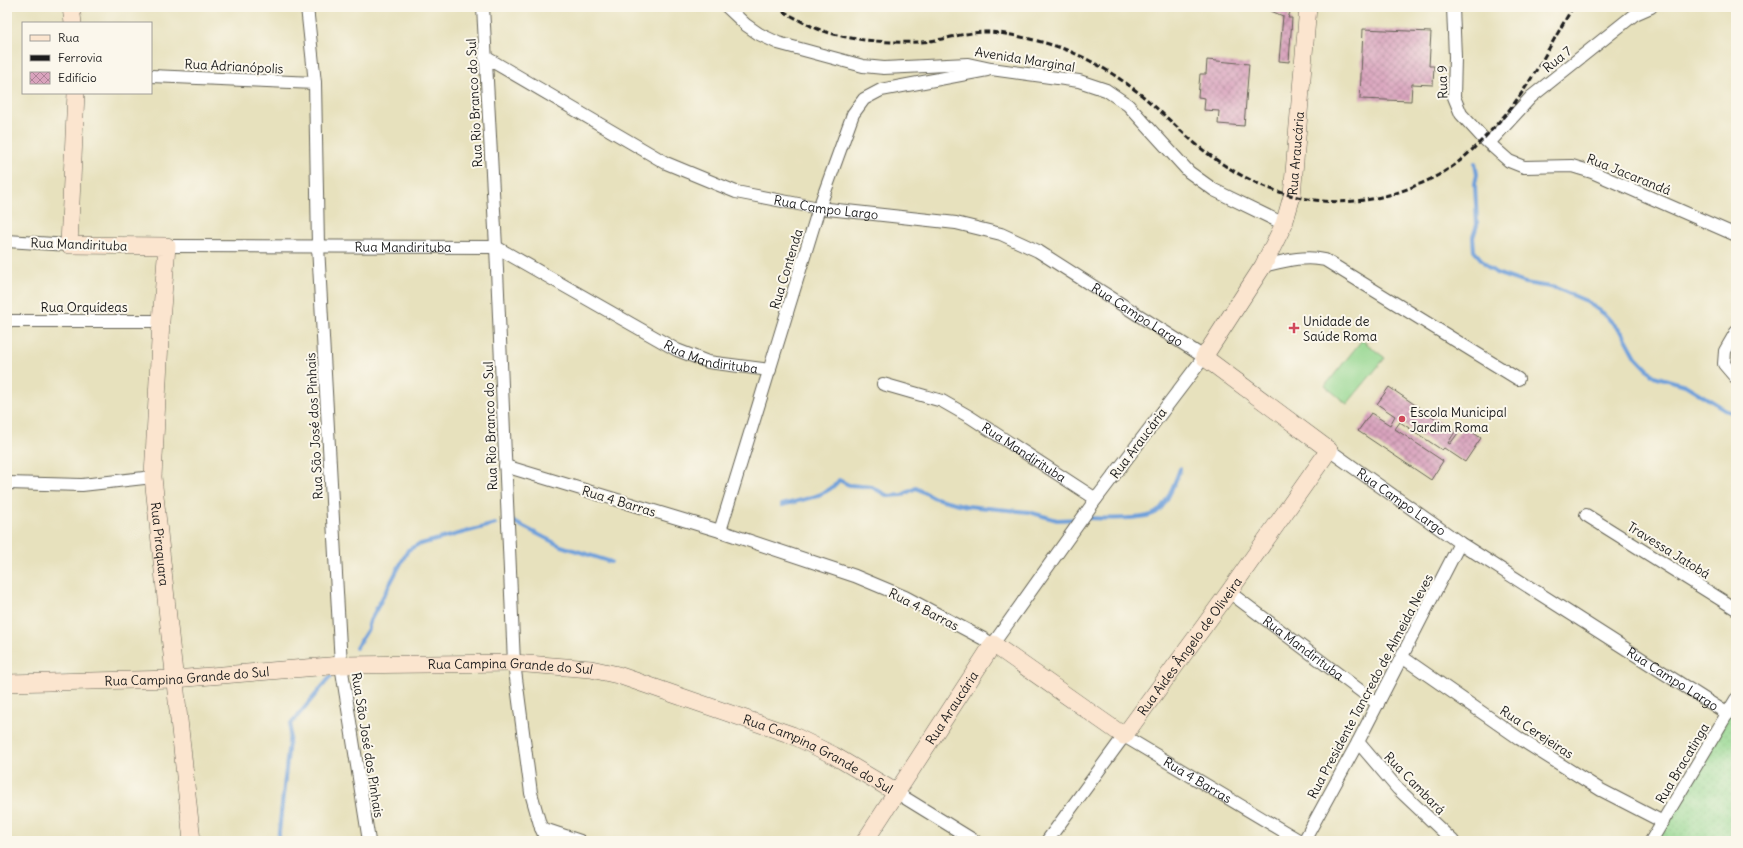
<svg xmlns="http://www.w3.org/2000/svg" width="1743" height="848" font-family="Delius,sans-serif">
<defs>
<pattern id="grass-dots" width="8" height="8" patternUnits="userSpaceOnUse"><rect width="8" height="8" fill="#93d68e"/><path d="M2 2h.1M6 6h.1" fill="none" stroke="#7eb77a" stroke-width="1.8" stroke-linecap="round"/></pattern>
<pattern id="building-cross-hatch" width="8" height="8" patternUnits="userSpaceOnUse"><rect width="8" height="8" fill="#d9a3bd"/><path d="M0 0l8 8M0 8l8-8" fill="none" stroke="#af8499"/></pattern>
</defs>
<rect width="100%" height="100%" fill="#fbf7ec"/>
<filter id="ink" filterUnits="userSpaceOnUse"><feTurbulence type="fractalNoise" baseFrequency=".025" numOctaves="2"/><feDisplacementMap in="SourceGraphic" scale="8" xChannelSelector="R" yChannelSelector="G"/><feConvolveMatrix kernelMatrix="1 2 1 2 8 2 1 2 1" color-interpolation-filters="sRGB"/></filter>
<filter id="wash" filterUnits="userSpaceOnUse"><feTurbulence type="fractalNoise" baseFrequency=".012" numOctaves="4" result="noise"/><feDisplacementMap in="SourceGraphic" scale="16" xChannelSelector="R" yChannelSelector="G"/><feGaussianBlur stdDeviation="0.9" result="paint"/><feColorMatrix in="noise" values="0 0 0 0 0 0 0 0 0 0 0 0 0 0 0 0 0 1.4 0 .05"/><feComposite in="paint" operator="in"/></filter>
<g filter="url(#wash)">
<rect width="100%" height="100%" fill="#e7e1bd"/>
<path fill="url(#grass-dots)" stroke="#587955" d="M1736,699v142h-81z"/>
<path fill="#93d68e" stroke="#587955" d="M1362,340l23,18 -38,46 -22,-18z"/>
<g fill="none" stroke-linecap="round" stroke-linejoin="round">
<g stroke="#6fa0da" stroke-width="4">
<path d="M1475,163l2,11 -2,10 2,41 -4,12 1,14 14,16 8,6 29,10 31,5 28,12 19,13 21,22 12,22 18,19 31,9 51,31"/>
<path d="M782,505c17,-5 46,-8 57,-25l10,5 23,2 16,9 14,-1 14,-7 19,10 32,8 62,6 28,8 22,-1"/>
<path d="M1086,518c16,0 59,3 71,-6 9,-7 19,-32 23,-43"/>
<path d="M510,520l51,26 50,16"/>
<path d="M356,648l12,-19 2,-8 38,-71 9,-5 78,-21"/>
<path d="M278,841l13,-117 40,-48"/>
</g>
</g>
<g id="blocks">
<g fill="url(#building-cross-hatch)">
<path d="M1261,7h31l-4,11h4l-3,44 -10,-1 4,-45z"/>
<path d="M1363,29l68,3 -2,34h5l-1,19 -21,-1 -1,17 -51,-2z"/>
<path d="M1207,60l42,4 -5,62 -26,-2 1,-13 -15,-1 1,-12 -7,-1 2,-23h6z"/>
<path d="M1389,387l66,45 -7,11 2,1 13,-18 18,12 -16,24 -21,-14 -2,2 -42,-28 -5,7 48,32 -12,19 -73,-49 13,-18 19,12 5,-9 -18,-12z"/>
</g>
</g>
</g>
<g filter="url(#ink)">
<use href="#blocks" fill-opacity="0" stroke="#636154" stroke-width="1"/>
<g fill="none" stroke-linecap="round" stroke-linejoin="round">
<g stroke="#636154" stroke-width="14">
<g id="street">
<path d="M307,7l8,76 3,163 23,419 28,176"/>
<path d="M483,7l13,240 18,416 17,130 10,35 6,13"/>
<path d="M727,7l19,18 13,9 19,9 85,23 21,2 84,-4 23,5 88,12 27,9 22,15 61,67 25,18 70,34"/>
<path d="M1453,7l2,50 -1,40 7,17 22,24 26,23 15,6 48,-1 20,6 144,63"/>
<path id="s1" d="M485,57l181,106 70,29 83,16 137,15 45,11 37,17 166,106 -108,142 -103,145 -88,-47 -50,-21 -135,-45 -215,-65"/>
<path d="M151,76l164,7"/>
<path d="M1489,143l42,-46 104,-83 16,-7"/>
<path d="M7,241l62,4"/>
<path id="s2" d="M167,246l329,1 181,103 31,12 62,8"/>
<path d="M1263,266c21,-5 41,-11 62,-6l193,119"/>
<path d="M7,321h154"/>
<path d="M1736,332l-11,19 -1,13 12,14"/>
<path id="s3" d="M883,384l59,17 28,16 126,82"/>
<path id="s4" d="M1329,450l131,93 268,171"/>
<path d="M7,483l75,2 71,-8"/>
<path d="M1586,515l150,94"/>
<path d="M720,531l99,-323 34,-94 11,-15 17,-9 106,-20"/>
<path id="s5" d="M1229,592l149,112"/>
<path d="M1402,657l118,82 81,51 62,32"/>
<path d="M1358,742l40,47 55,52"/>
<path d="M897,793l78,48"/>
<path d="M541,828l39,13"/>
<path id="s6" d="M1047,841l77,-105 176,105"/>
<path d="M1304,841l54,-99 102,-199"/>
<path d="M1651,841l85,-142"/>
</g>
</g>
<g stroke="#636154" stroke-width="18">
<g id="secondary">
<path d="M71,7l2,16"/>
<path id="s7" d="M76,93l-7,152 98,1 -6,75 -8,156 39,364"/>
<path id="s8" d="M7,683l168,-4 166,-14 173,-2 77,6 27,6 174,60 41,20 64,38"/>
<path id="s9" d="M865,841l128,-197 131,92 105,-144 100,-142 -125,-93 59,-91 21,-42 8,-28 16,-189"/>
</g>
</g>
<use href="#street" stroke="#fff" stroke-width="12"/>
<use href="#secondary" stroke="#fbe5cf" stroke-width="17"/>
<path stroke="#1c1c1c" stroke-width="3" stroke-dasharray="6 3" stroke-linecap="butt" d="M775,7c14,7 28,16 43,22 31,12 69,14 102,13 22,-1 44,-10 66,-10 19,0 59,10 78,17 29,11 57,29 81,49 26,22 49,48 79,67 60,39 127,49 193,20 16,-6 32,-15 45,-26 15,-13 30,-29 43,-44 27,-32 46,-72 68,-108"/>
</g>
</g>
<g fill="#d1495b" stroke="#fbf7ec" stroke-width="1.5">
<path d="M1292 322h4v4h4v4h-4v4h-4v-4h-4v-4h4z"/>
<circle cx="1402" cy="419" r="4"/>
</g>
<g text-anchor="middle" stroke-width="4" stroke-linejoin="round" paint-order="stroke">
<g font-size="13" fill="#1c1c1c" stroke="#fbf7ec">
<text transform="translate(1025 59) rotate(9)" y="5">Avenida Marginal</text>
<text transform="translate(1557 59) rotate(-39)" y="5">Rua 7</text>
<text transform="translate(234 66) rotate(3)" y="5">Rua Adrianópolis</text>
<text transform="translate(1442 82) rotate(-92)" y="5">Rua 9</text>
<text transform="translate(474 103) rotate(-93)" y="5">Rua Rio Branco do Sul</text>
<text dy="5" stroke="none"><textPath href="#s9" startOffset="1130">Rua Araucária</textPath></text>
<text transform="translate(1629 174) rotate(22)" y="5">Rua Jacarandá</text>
<text dy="5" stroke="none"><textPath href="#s1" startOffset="377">Rua Campo Largo</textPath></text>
<text transform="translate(79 244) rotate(2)" y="5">Rua Mandirituba</text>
<text dy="5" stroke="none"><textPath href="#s2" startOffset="236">Rua Mandirituba</textPath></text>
<text transform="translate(786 269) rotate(-73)" y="5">Rua Contenda</text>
<text x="84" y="312">Rua Orquídeas</text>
<text dy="5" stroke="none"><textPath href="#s1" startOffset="713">Rua Campo Largo</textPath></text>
<text dy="5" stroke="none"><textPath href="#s2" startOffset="572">Rua Mandirituba</textPath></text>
<text transform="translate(314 426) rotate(-93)" y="5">Rua São José dos Pinhais</text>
<text transform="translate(490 426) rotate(-92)" y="5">Rua Rio Branco do Sul</text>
<text transform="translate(1138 443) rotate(-53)" y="5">Rua Araucária</text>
<text dy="5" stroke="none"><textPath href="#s3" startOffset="158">Rua Mandirituba</textPath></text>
<text transform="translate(619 501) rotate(17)" y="5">Rua 4 Barras</text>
<text dy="5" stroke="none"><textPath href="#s4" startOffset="89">Rua Campo Largo</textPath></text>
<text dy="5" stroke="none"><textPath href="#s7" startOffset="549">Rua Piraquara</textPath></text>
<text transform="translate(1669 550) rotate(32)" y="5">Travessa Jatobá</text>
<text transform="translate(924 609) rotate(27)" y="5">Rua 4 Barras</text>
<text dy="5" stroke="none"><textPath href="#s9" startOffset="506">Rua Aides Ângelo de Oliveira</textPath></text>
<text dy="5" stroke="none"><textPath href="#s5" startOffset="93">Rua Mandirituba</textPath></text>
<text dy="5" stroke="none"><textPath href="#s8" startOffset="504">Rua Campina Grande do Sul</textPath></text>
<text dy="5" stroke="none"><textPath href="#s8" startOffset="180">Rua Campina Grande do Sul</textPath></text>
<text dy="5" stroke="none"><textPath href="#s4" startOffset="413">Rua Campo Largo</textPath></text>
<text transform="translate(1370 686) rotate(-62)" y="5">Rua Presidente Tancredo de Almeida Neves</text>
<text dy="5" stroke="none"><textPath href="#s9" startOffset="159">Rua Araucária</textPath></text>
<text transform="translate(1537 732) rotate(33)" y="5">Rua Cerejeiras</text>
<text transform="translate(368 745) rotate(81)" y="5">Rua São José dos Pinhais</text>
<text dy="5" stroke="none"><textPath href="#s8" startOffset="828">Rua Campina Grande do Sul</textPath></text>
<text transform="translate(1682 763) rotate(-59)" y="5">Rua Bracatinga</text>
<text dy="5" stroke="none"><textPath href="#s6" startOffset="216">Rua 4 Barras</textPath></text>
<text transform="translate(1415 783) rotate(46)" y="5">Rua Cambará</text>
</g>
<g font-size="13" fill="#1c1c1c" stroke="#fbf7ec" text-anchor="start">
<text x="1303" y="326">Unidade de<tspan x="1303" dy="15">Saúde Roma</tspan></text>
<text x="1410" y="417">Escola Municipal<tspan x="1410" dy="15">Jardim Roma</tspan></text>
</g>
</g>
<rect width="1743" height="848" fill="none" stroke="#fbf7ec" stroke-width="24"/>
<rect x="22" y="22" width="130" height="72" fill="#fbf7ec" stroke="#a29f99"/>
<rect x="30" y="35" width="20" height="6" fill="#fbe5cf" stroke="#a29f99"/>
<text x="58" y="42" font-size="12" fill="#1c1c1c">Rua</text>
<rect x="30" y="55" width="20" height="6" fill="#1c1c1c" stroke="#a29f99"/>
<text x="58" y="62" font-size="12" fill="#1c1c1c">Ferrovia</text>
<rect x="30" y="72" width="20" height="12" fill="url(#building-cross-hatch)" stroke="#a29f99"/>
<text x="58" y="82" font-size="12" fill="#1c1c1c">Edifício</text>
</svg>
